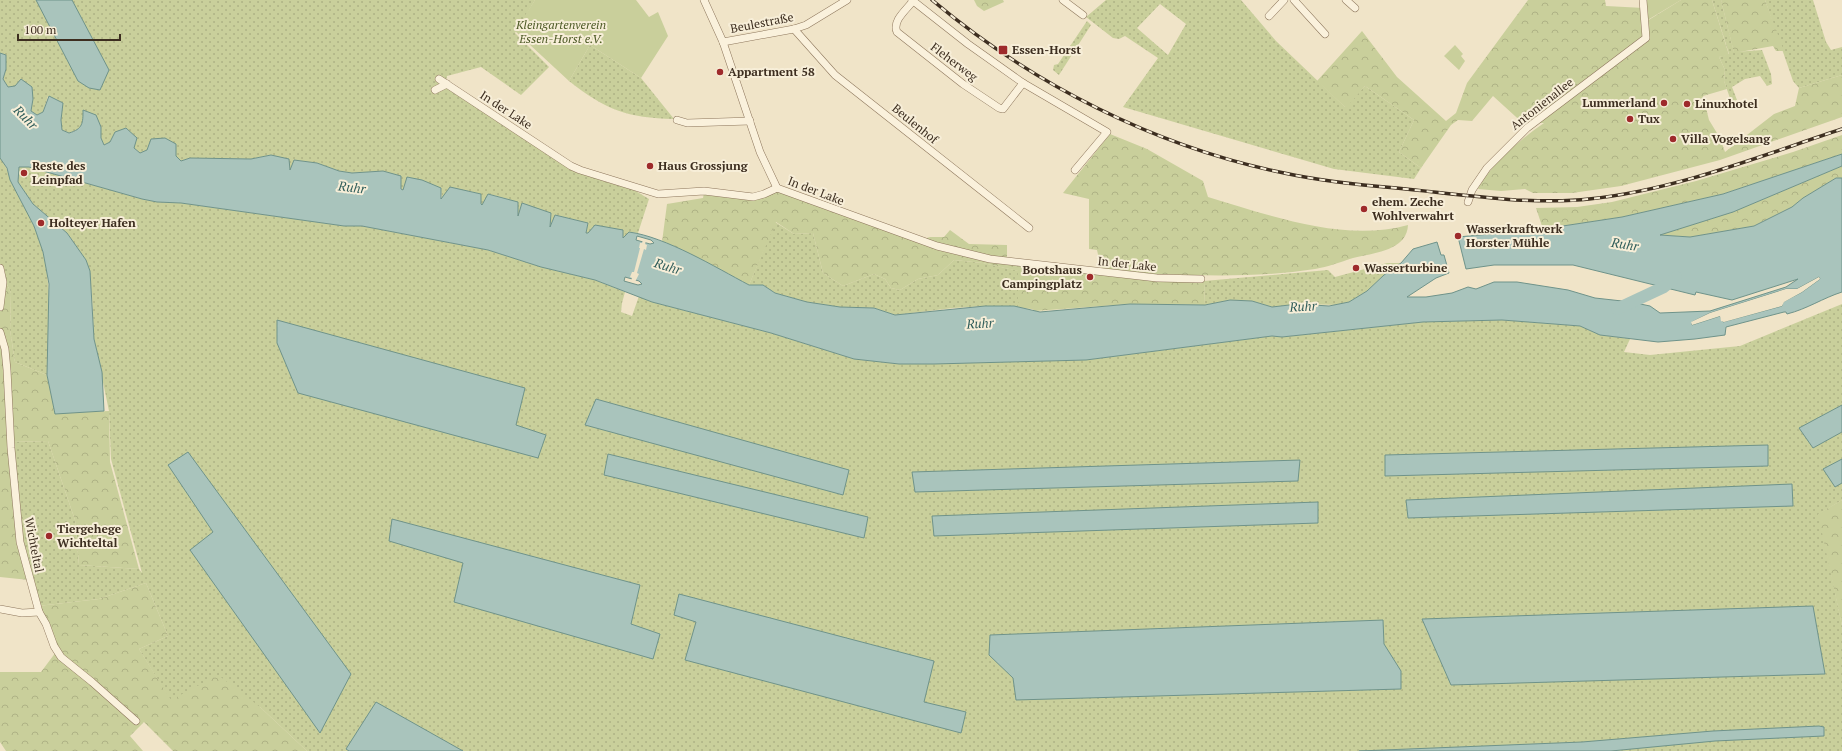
<svg xmlns="http://www.w3.org/2000/svg" width="1842" height="751" font-family="'PT Serif',serif">
<defs>
<pattern id="grass-dots" width="8" height="8" patternUnits="userSpaceOnUse"><rect width="8" height="8" fill="#c9cf9b"/><path d="M2 2h.1M6 6h.1" fill="none" stroke="#aeb285" stroke-width="1.8" stroke-linecap="round"/></pattern>
<pattern id="forest-crowns" width="20" height="18" patternUnits="userSpaceOnUse"><rect width="20" height="18" fill="#c9cf9b"/><path d="M2 6a3 3 0 1 1 6 0M12 15a3 3 0 1 1 6 0" fill="none" stroke="#aeb285"/></pattern>
</defs>
<rect width="100%" height="100%" fill="#f0e4c8"/>
<g fill="url(#grass-dots)" fill-rule="evenodd">
<path d="M0,0h535l-20,33 34,34 -28,28 -40,-28 -34,9 -1,6 124,85 59,20 20,12 -11,34 -9,-1 -6,6v-7l-28,-6 -7,9 -2,-1 2,-10 -33,-8 -5,12 1,-13 -33,2 -10,-17 -19,-5 -6,11 -2,-1v-10l-12,-3 -27,8 -1,-11 -33,-11 -5,13 -20,-19 -31,2 -13,-2 -22,-8 -23,-3 -3,10 -20,-15 -20,4 -61,-1 -9,3c-9,-9 -30,-12 -41,-8l-25,-21 -5,10 -6,3 -3,-7v-11l-17,-17c-2,14 1,18 -15,23l-7,-3 -1,-10 2,-17 -15,-7 -5,16 -6,3 -6,-4 2,-12 -18,-13 -7,1 -5,-8 3,-10v-14l-6,-2z"/>
<path d="M1106,0h135l35,41 69,66 20,-21 49,34 -15,32 22,16 -7,11 -80,-10 -211,-62 35,-49 -33,-22 -6,3 -6,-1 -27,-21zM1160,4l26,20 -18,31 -31,-27z"/>
<path d="M1712,0h9l13,52 28,-2 9,24 1,10 -5,2 -7,-10 -15,3 -13,8 5,13 -6,1 -7,-20 1,-11 -6,-13 10,-3z"/>
<path d="M1765,0h48l13,42 5,8 11,-3v28l-43,13 -6,-7z"/>
<path d="M1087,21l4,4 -32,50 -6,-5 1,-5 4,-1z"/>
<path d="M590,45l51,33 33,41c-47,-1 -68,-9 -105,-38z"/>
<path d="M0,158c8,9 9,20 14,30 12,21 23,41 29,64 10,40 5,83 4,123l-32,-13 -5,-32 1,-37 -11,-24z"/>
<path d="M19,167h10l113,32 15,3 24,1 163,23h18l126,24 53,17 54,13 30,12 -3,11 -1,9 11,4 7,-20 13,6 119,31 83,26 45,5 187,-4 186,-24 10,1 141,-15 79,-2 78,6 20,9 30,4 -6,13 26,3 90,-9 102,-42v196l-23,14 23,112v125h-1535l-47,-44 -88,-4 -33,-54 29,-13 -22,-53 -47,16 -61,7 -15,-55 -12,-109 37,-1 27,79 4,45 60,4 3,4 -31,-114 -2,-48 -15,-72 -2,-44 -6,-35 -19,-27 -34,-29 -15,-22z"/>
<path d="M775,222l19,12 19,-1 10,40 20,13 31,-12 11,5 6,9 9,2 18,-11 20,-4 16,-15 29,3 36,8 -1,37 -33,-2 -32,2 -58,7 -21,-7 -34,-1 -33,-5 -32,-9 -12,-8h-14z"/>
<path d="M1387,263h14l-17,12 -17,16 -18,11 -10,3 -41,-1 -26,3 -20,-6 -22,-1 -25,5 -1,-24 124,-11 7,7z"/>
</g>
<g fill="url(#forest-crowns)">
<path d="M974,0h29l1,2 -20,9 -7,-5z"/>
<path d="M1528,0h77l1,6 38,2 3,13 34,-21h31l17,55 -10,2 6,13 -1,11 3,8 -24,7 6,24 11,18 5,14 49,-38 21,-8 4,-18 43,-13v42l-122,43 -99,26 -49,7h-39l-8,-4 -24,2 -23,-2c11,-23 45,-52 66,-66h-11l-7,3 -33,-30 -21,25 -14,-1 -7,5 -30,43 -22,-16 15,-32 -49,-34 -19,22 -29,-27 45,-50 35,46 49,44 10,-8 11,-30z"/>
<path d="M1721,0h44l19,51h-8l-3,-5 -39,7z"/>
<path d="M1110,134l37,15 56,32 5,16c61,18 135,46 200,28 -1,26 -35,28 -55,33 -13,4 -25,9 -38,11 -70,11 -143,5 -213,3l-5,-22 -8,-1v-50l-26,-6z"/>
<path d="M1842,135v19l-119,40 -101,23 -79,12 -7,-21 41,-1 35,-5 84,-21 97,-29z"/>
<path d="M1842,166v12h-6l-33,20 -11,9 -38,19 -64,11 -31,-2 74,-23z"/>
<path d="M777,189l144,51 9,-3h14l6,-7 19,14 38,1v16l150,18 47,2 1,24 -75,-1 -95,7 -3,-2 -14,-1v-37l-35,-8 -29,-3 -16,15 -20,4 -18,11 -9,-2 -6,-9 -11,-5 -31,12 -20,-13 -10,-40 -19,1 -18,-12 -27,63 -87,-43 5,-38 36,-6 1,-5 49,5z"/>
<path d="M0,269l11,24 -1,37 5,32 32,13 8,38 54,-2 1,51 29,107 -60,-4 -4,-45 -27,-79 -37,1 3,57 15,81 -29,-3z"/>
<path d="M1842,500v126l-24,-112z"/>
<path d="M146,583l22,53 -29,13 32,51 47,-25 42,32 47,44h-134l-29,-29 -14,14 13,15h-137l-6,-9v-70h41l15,-20 -18,-46 61,-7z"/>
</g>
<g fill="#c9cf9b">
<path d="M535,0h101l13,17 9,-5 10,24 -27,42 -51,-33 -21,36 -54,-50z"/>
<path d="M1645,0h36l-35,21z"/>
<path d="M1455,45l8,9 -2,2 4,5 -6,9 -15,-14z"/>
</g>
<g fill="#a9c4bc" stroke="#6f938a" fill-rule="evenodd">
<path d="M36,0h36l37,70 -9,20 -11,-2 -11,-7z"/>
<path d="M0,53l6,2v14l-3,10 5,8 7,-1 6,-7 11,8 1,12 -2,12 6,4 6,-3 6,-16 14,7 -2,17 1,10 7,3c14,-4 14,-10 14,-23l13,5 5,12v11l3,7 6,-3 5,-10 11,-4 11,10 -3,10 6,5 7,-3 4,-11 14,-1 11,6v12l5,5 9,-3 61,1 20,-4 18,4 1,11 4,-10 23,3 22,8 13,2 31,-2 18,5v13l2,1 4,-13 15,3 19,8v11l9,-12 31,7v10l1,1 6,-11 30,8v14l4,-13 29,10 -1,14 5,-12 33,8 -2,10h2l7,-8 28,5v8l6,-6c37,5 86,35 120,53h14l12,8 32,9 33,5 34,1 21,7 90,-9h29l26,6 90,-8 75,1 25,-5 22,1 20,6 26,-3 31,2 20,-4 18,-11 17,-16 17,-12 12,-14 24,-7 4,13h3l5,18 -13,5 -29,19h19l26,-4 16,-6 8,2 18,-7h23l51,8 27,8 36,4 19,4 10,7 50,-2 76,-24 12,-8 -66,21 -36,-8 -1,3 -122,-30h-79l-28,4 -8,-32 85,-8 79,-12 101,-23 119,-40v12l-109,46 -73,23 30,2 64,-11 38,-19 11,-9 33,-20h6v114c-19,6 -35,17 -55,22l-1,-2h-2l-58,15 -1,8 -30,4 -37,3 -58,-7 -20,-9 -78,-6 -79,2 -141,15 -10,-1 -186,24 -152,4h-35l-45,-5 -83,-26 -119,-31 -57,-22 -54,-13 -53,-17 -126,-24h-18l-163,-23 -24,-1 -15,-3 -113,-32h-10l-1,15 15,22 34,29 19,27 4,11 4,68 8,33 2,39 -49,3 -8,-39 2,-91 -6,-32 -9,-26 -24,-46 -3,-12 -7,-10zM637,236l14,4 3,3 -4,1 -14,-4zM625,277l14,4 3,3 -4,1 -14,-4zM1819,277l1,2 -18,13 -19,10 -1,4 -59,16 -3,-6 -28,9v-3l18,-9 76,-24h11z"/>
<path d="M277,320l248,68 -9,37 30,10 -8,23 -240,-65 -21,-50z"/>
<path d="M596,399l253,71 -6,25 -258,-70z"/>
<path d="M1842,405v27l-29,16 -14,-20z"/>
<path d="M1768,445v21l-383,10v-21z"/>
<path d="M188,452l163,222 -31,59 -130,-183 23,-18 -45,-67z"/>
<path d="M608,454l260,63 -4,21 -260,-63z"/>
<path d="M1842,459v24l-7,4 -12,-18z"/>
<path d="M1300,460l-2,21 -383,11 -3,-20z"/>
<path d="M1792,484l1,22 -385,12 -2,-18z"/>
<path d="M1318,502v21l-384,13 -2,-20z"/>
<path d="M392,519l248,66 -9,39 29,10 -7,25 -199,-57 9,-39 -74,-22z"/>
<path d="M679,594l255,67 -10,41 42,10 -5,21 -276,-73 11,-38 -22,-7z"/>
<path d="M1813,606l12,68 -374,11 -29,-66z"/>
<path d="M1383,620l1,24 17,27v18l-385,11 -3,-22 -24,-23 1,-20z"/>
<path d="M376,702l87,49h-114l-3,-2z"/>
<path d="M1819,726l5,1v9l-109,5 -104,10h-252l223,-9 131,-11z"/>
</g>
<g fill="#f0e4c8" fill-rule="evenodd">
<path d="M643,240l3,1 -1,3 2,1 -1,5 -2,-1 -7,24 2,1 -4,8 -4,-1 1,-3 -2,-1 2,-5h2l6,-24h-1l1,-5h2z"/>
<path d="M1819,277l1,2 -18,13 -18,10 -2,4 -58,16 -3,-1 -1,-5 -28,9 -1,-3 19,-9 76,-24h11zM1807,286l-25,14 -1,5 -57,15 -4,-6 -16,5 7,-4 75,-24h11z"/>
</g>
<g fill="none" stroke-linecap="round" stroke-linejoin="round">
<path stroke="#a9c4bc" stroke-width="12" d="M1617,309l47,-22 12,-10"/>
<g stroke="#8d765c" stroke-width="8">
<g id="minor">
<path d="M704,0l19,42 37,110 17,36"/>
<path d="M912,0l56,44 55,39 84,49 -32,38"/>
<path d="M1063,0l20,15"/>
<path d="M1294,0l31,34"/>
<path d="M1346,0l9,8"/>
<path d="M913,1c-7,9 -21,20 -16,31l66,52 36,24 4,1 20,-26"/>
<path d="M1269,16l15,-16"/>
<path d="M794,29l41,46 194,153"/>
<path d="M723,42l71,-13 12,-4 41,-25"/>
<path d="M439,79l132,87 9,4 78,24 46,-3 49,6 11,-3 13,-6 160,58 53,13 167,19 44,1"/>
<path d="M435,90l12,-6"/>
<path d="M677,120l10,3 63,-2"/>
<path d="M1468,202l4,-12 15,-22 40,-40 119,-90 -3,-38"/>
<path d="M0,268l3,14 -3,25"/>
<path d="M0,332l5,17 2,21 4,78 9,94 19,70 7,12 8,22 7,11 31,25 44,39"/>
<path d="M0,609l22,4 17,-1"/>
</g>
</g>
<use href="#minor" stroke="#faf1dc" stroke-width="7"/>
<g stroke="#3d2e20" stroke-width="3.5">
<path id="rail" d="M932,0c100,84 224,147 352,173 37,8 75,12 112,15 40,4 80,9 120,12 24,1 49,2 73,-1 87,-9 171,-43 253,-70"/>
</g>
<use href="#rail" stroke="#f7eed8" stroke-width="2" stroke-dasharray="6" stroke-linecap="butt"/>
</g>
<g fill="#9e2a2b" stroke="#f7eed8" stroke-width="1.5">
<rect x="998" y="45" width="10" height="10" rx="2"/>
<circle cx="720" cy="72" r="4"/>
<circle cx="1664" cy="103" r="4"/>
<circle cx="1687" cy="104" r="4"/>
<circle cx="1630" cy="119" r="4"/>
<circle cx="1673" cy="139" r="4"/>
<circle cx="650" cy="166" r="4"/>
<circle cx="24" cy="173" r="4"/>
<circle cx="1364" cy="209" r="4"/>
<circle cx="41" cy="223" r="4"/>
<circle cx="1458" cy="236" r="4"/>
<circle cx="1356" cy="268" r="4"/>
<circle cx="1090" cy="277" r="4"/>
<circle cx="49" cy="536" r="4"/>
</g>
<g text-anchor="middle" stroke-width="4" stroke-linejoin="round" paint-order="stroke">
<g font-size="12" fill="#3d2e20" stroke="#f7eed8">
<text transform="translate(762 23) rotate(-11)" y="4">Beulestraße</text>
<text transform="translate(954 62) rotate(37)" y="4">Fleherweg</text>
<text transform="translate(1542 104) rotate(-38)" y="4">Antonienallee</text>
<text transform="translate(506 110) rotate(33)" y="4">In der Lake</text>
<text transform="translate(915 124) rotate(39)" y="4">Beulenhof</text>
<text transform="translate(816 191) rotate(21)" y="4">In der Lake</text>
<text transform="translate(1127 264) rotate(6)" y="4">In der Lake</text>
<text transform="translate(34 545) rotate(79)" y="4">Wichteltal</text>
</g>
<g font-size="12" font-style="italic" fill="#4d5a26" stroke="#f7eed8">
<text x="561" y="29">Kleingartenverein<tspan x="561" dy="14">Essen-Horst e.V.</tspan></text>
</g>
<g font-size="12" font-weight="bold" fill="#3d2e20" stroke="#f7eed8" text-anchor="start">
<text x="1012" y="54">Essen-Horst</text>
<text x="728" y="76">Appartment 58</text>
<text x="1656" y="107" text-anchor="end">Lummerland</text>
<text x="1695" y="108">Linuxhotel</text>
<text x="1638" y="123">Tux</text>
<text x="1681" y="143">Villa Vogelsang</text>
<text x="32" y="170">Reste des<tspan x="32" dy="14">Leinpfad</tspan></text>
<text x="658" y="170">Haus Grossjung</text>
<text x="1372" y="206">ehem. Zeche<tspan x="1372" dy="14">Wohlverwahrt</tspan></text>
<text x="49" y="227">Holteyer Hafen</text>
<text x="1466" y="233">Wasserkraftwerk<tspan x="1466" dy="14">Horster Mühle</tspan></text>
<text x="1364" y="272">Wasserturbine</text>
<text x="1082" y="274" text-anchor="end">Bootshaus<tspan x="1082" dy="14">Campingplatz</tspan></text>
<text x="57" y="533">Tiergehege<tspan x="57" dy="14">Wichteltal</tspan></text>
</g>
<g font-size="13" font-style="italic" fill="#2f5d5a" stroke="#f7eed8">
<text transform="translate(26 117) rotate(45)" y="5">Ruhr</text>
<text transform="translate(352 187) rotate(7)" y="5">Ruhr</text>
<text transform="translate(1625 244) rotate(9)" y="5">Ruhr</text>
<text transform="translate(668 266) rotate(17)" y="5">Ruhr</text>
<text transform="translate(1303 306) rotate(-3)" y="5">Ruhr</text>
<text transform="translate(980 323) rotate(-3)" y="5">Ruhr</text>
</g>
</g>
<path d="M18 34v6h102v-6" fill="none" stroke="#3d2e20" stroke-width="2"/>
<text x="24" y="34" font-size="12" fill="#3d2e20" stroke="#f7eed8" stroke-width="3" paint-order="stroke">100 m</text>
</svg>
